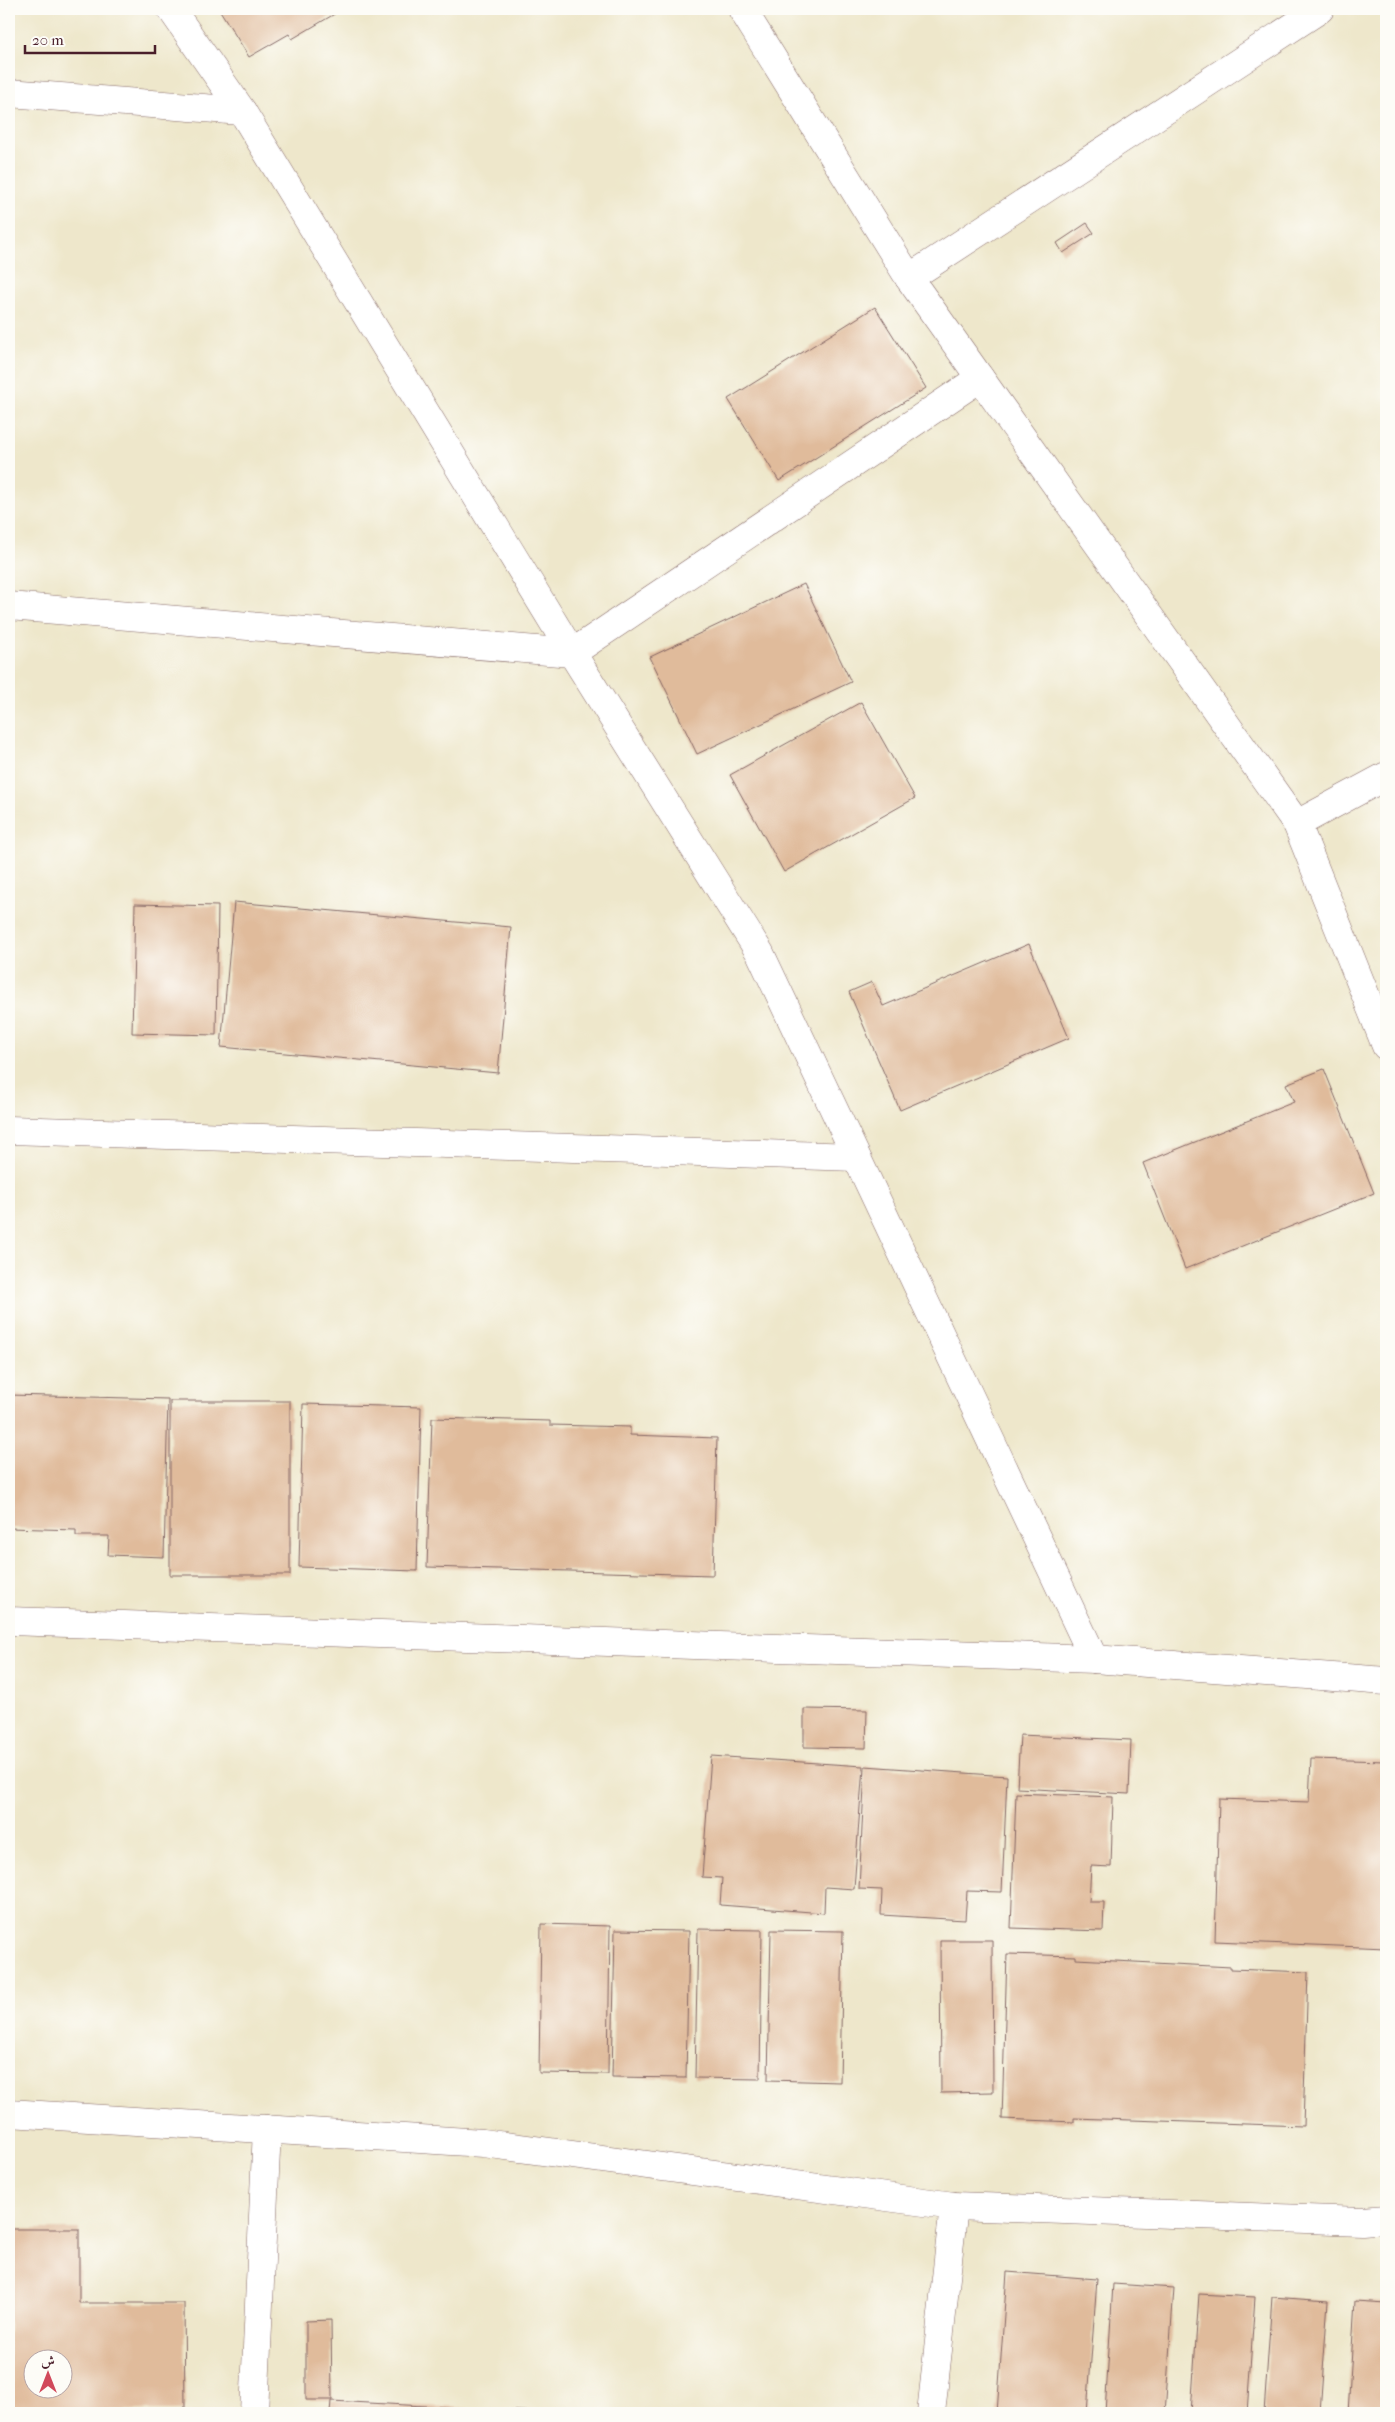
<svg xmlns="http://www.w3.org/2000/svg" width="1395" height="2422" font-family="'IM FELL French Canon',Amiri,serif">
<rect width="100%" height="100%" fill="#fdfcf7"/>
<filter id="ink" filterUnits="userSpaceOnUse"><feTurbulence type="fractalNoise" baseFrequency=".02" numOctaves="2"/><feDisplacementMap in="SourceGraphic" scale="10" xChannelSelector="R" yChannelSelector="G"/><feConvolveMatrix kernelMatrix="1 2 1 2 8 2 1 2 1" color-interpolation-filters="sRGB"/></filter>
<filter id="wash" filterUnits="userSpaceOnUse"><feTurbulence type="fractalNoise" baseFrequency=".0096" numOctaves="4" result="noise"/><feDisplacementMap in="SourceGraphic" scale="20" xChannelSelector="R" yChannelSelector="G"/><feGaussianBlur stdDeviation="1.12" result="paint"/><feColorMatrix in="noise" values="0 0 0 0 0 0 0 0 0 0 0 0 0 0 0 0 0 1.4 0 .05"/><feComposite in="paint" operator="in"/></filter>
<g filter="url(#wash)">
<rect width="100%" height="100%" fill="#eee7cb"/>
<g id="blocks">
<g fill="#e0bb9b" fill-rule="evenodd">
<path d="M219,9h124l-51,30 -3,-5 -40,23z"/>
<path d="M1087,223l7,10 -31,20 -6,-10z"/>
<path d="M875,307l51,81 -147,93 -51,-82z"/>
<path d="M804,584l47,98 -154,72 -47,-97z"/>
<path d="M861,702l54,96 -131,74 -54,-97z"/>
<path d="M234,902l277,25 -13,146 -277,-26z"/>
<path d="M135,904l83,2 -2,129 -84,-2z"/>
<path d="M1029,944l40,94 -169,72 -51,-118 23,-10 11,24z"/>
<path d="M1324,1069l50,124 -189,76 -42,-106 151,-61 -8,-18z"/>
<path d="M9,1395l159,4 -4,158 -56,-2 1,-19h-33v-6l-67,-2z"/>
<rect x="170" y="1401" width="120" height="174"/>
<path d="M303,1404l118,3 -4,164 -118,-4z"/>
<path d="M432,1418l118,3v4l80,2v8l87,3 -4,137 -286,-8z"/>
<path d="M804,1709l63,1 -1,38 -62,-1z"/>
<path d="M1020,1735l111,5 -2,54 -112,-6z"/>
<path d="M711,1756l152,10 -9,123 -29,-2 -1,26 -104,-8 2,-27 -20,-1z"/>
<path d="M1311,1759l75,2v187l-171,-7 4,-142 90,3z"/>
<path d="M865,1766l142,10 -5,116 -35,-1 -2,29 -84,-5 1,-25 -23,-1z"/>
<path d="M1016,1793l97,4 -2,70 -20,-1 -2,36h15l-1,29 -92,-3z"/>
<path d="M541,1924l69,2 -2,148 -69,-1z"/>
<path d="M698,1929l64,1 -2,149 -65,-1z"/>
<path d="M615,1930l74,1 -3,147 -74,-1z"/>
<path d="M771,1930l72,1 -3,151 -72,-2z"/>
<path d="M940,1940h52l1,152 -52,1z"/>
<path d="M1007,1954l69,2v3l155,8v2l77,3 -5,154 -229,-8v4l-72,-3z"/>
<path d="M9,2229h70v74h105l1,107 -176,1zM32,2360h30v30h-30z"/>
<path d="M1007,2272l90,7 -10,134h-90z"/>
<path d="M1113,2284l61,4 -9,125h-60z"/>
<path d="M1199,2294l56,3 -8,116h-56z"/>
<path d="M1272,2297l56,4 -8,112h-56z"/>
<path d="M1355,2301l31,2v110h-38z"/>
<path d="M331,2320l1,80h-26v-79z"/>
<path d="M331,2401l206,11v1h-207z"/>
</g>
</g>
</g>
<g filter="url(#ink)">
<use href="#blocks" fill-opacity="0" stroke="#836563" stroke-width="1"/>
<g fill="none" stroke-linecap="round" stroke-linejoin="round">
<g stroke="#836563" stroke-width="29">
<g id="minor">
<path d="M171,9l71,102 330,542 188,300 334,706"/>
<path d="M742,9l167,269 388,546 89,222"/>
<path d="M9,93l233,18"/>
<path d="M909,278l411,-269"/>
<path d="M9,606l563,47 408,-275"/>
<path d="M1297,824l89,-48"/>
<path d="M9,1130l847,27"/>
<path d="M9,1621l1085,38 292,22"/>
<path d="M9,2113l474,30 471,63 408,15 24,-2"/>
<path d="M254,2413l13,-284"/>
<path d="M931,2413l23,-207"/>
</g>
</g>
<use href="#minor" stroke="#fff" stroke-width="28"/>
</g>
</g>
<rect width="1395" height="2422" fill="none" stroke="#fdfcf7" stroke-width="30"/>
<g transform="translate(48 2374)"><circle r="24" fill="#fdfcf7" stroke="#b5a4a5"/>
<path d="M0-4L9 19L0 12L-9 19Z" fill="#d1495b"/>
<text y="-8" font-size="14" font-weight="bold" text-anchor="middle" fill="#4a1f2b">ش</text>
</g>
<path d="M25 45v8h130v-8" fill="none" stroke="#4a1f2b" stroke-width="2.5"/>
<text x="32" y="45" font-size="15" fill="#4a1f2b" stroke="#fdfcf7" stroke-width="4" paint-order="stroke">20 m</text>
</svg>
